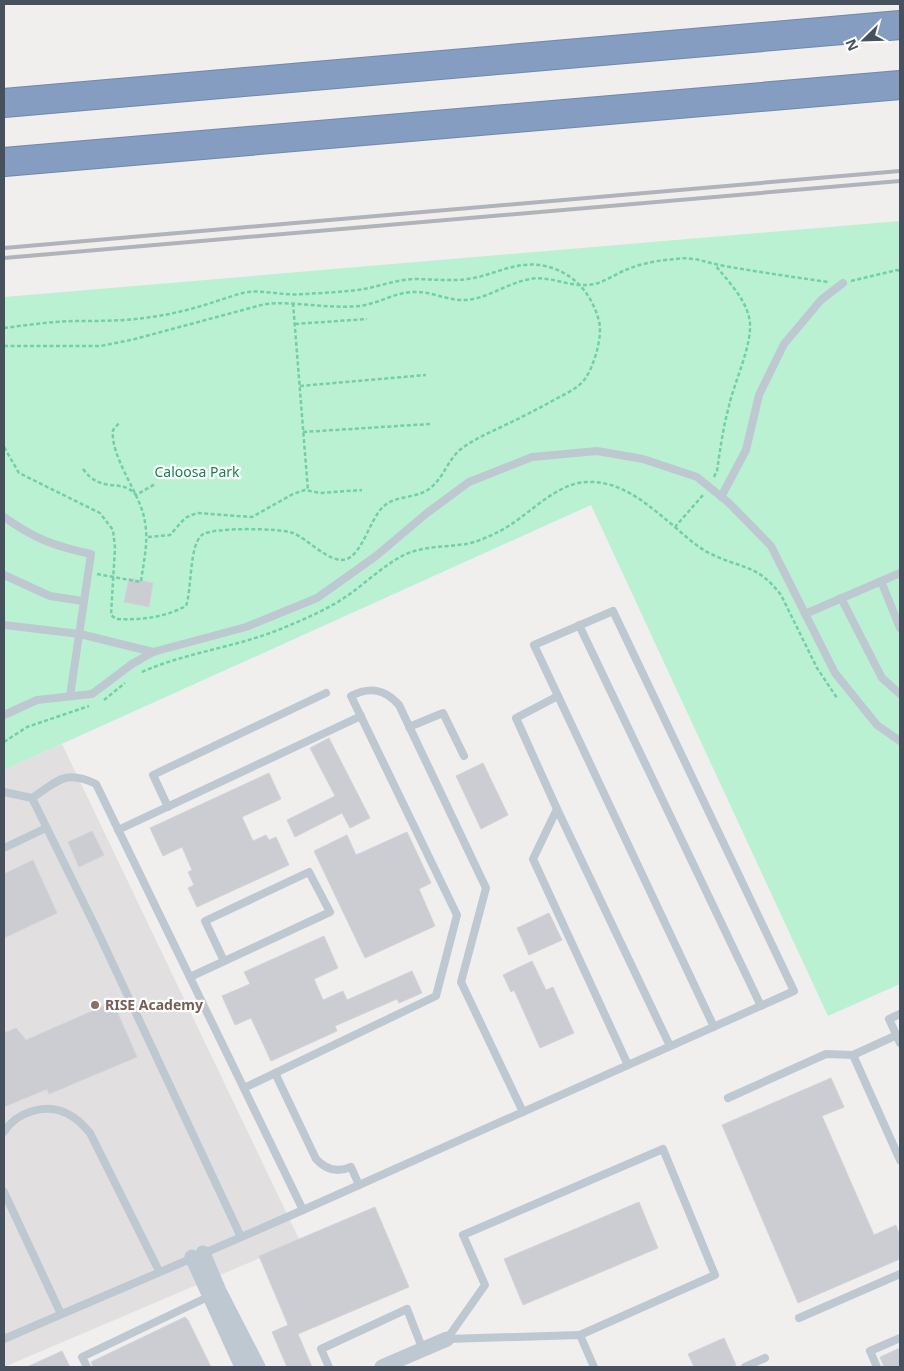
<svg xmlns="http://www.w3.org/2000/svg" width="904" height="1371" font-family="'Noto Sans',sans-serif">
<rect width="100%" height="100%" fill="#f1eeee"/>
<path fill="#e2dfe0" d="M62,744l238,497 -296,126v-597z"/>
<path fill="#baf1d3" d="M900,221v763l-72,32 -237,-511 -587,265v-473z"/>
<g fill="#cbcdd3" stroke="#d2d4da">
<path d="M129,578l24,5 -4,24 -25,-5z"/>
<path d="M329,738l41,80 -20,10 -8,-15 -47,24 -8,-17 48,-24 -25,-48z"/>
<path d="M483,763l25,52 -27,14 -25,-53z"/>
<path d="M269,773l12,26 -39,18 11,24 13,-6 3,5 7,-3 13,28 -92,42 -9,-19 6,-3 -6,-13 4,-2 -10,-23 -19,9 -13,-28z"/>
<path d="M92,831l12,24 -25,12 -11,-25z"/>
<path d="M407,832l24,51 -12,6 16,37 -70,32 -51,-107 33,-16 9,20z"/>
<path d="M33,860l24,53 -53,25v-64z"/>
<path d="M549,913l13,27 -33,15 -12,-27z"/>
<path d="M324,936l14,32 -24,11 9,21 20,-9 4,9 65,-29 10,22 -23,10 -2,-4 -62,27 2,5 -66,30 -20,-43 -16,7 -13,-29 28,-12 -6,-12z"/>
<path d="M532,961l14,29 7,-3 21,46 -34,15 -26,-58 -3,2 -8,-17z"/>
<path d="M113,1002l24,55 -88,37 -2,-5 -43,18v-74l12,-5 10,12z"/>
<path d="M831,1078l13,29 -22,9 52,119 22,-10 4,11v23l-102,44 -76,-178z"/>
<path d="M639,1202l19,46 -135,57 -19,-46z"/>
<path d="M375,1207l34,80 -111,47 14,33h-25l-15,-35 16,-7 -29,-69z"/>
<path d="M185,1317l3,3 23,47h-118l-2,-5z"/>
<path d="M724,1338l12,27 -6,2h-36l-6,-13z"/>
<path d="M900,1348v19h-16l-4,-10z"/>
<path d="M62,1351l8,16h-43z"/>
</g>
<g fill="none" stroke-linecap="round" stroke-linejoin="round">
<g stroke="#6f88ac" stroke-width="30">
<g id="motorway">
<path d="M4,103l896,-78"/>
<path d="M4,162l896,-77"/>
</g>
</g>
<g stroke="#71d0a7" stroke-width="2.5" stroke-dasharray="4 2.5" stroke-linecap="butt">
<path d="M851,281l46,-11 3,1"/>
<path d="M293,303l15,188"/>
<path d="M295,324l72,-5"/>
<path d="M4,328c24,-3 49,-7 74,-7 24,0 49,0 73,-4 23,-3 45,-9 66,-16 10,-3 20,-7 30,-9 18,-2 37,4 56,2 20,-1 41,-2 61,-5 16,-3 32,-9 49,-10 21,0 40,3 61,-1 23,-5 42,-16 66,-13 31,5 51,26 59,56 4,15 -5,45 -14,58 -8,10 -20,15 -31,21 -18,10 -36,19 -55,28 -13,6 -26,12 -38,21 -14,11 -18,32 -35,42 -14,8 -33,4 -45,18 -11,12 -19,44 -34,50 -16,6 -39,-20 -54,-26 -13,-5 -82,-6 -91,2 -13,10 -10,54 -16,71 -23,12 -45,14 -70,13l-5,-4 4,-67 -2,-18 -13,-17 -81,-40 -15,-26"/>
<path d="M4,346h97l34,-7 130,-35c31,-3 63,5 94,2 19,-2 36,-14 55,-14 17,-1 33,9 52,8 23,-2 41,-17 64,-21 21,-4 42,10 64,5 11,-2 23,-11 34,-15 14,-6 33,-9 48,-10 17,-3 31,4 48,7 35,6 69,11 104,16"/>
<path d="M300,386l126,-11"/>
<path d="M303,432l127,-8"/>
<path d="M83,469c19,26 38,8 53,26l19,-11"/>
<path d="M714,477l3,-6c3,-21 6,-43 12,-65 5,-24 26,-66 20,-89 -5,-20 -21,-36 -33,-51"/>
<path d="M675,527c10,9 21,19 34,26 31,16 48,10 72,42l36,73 20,30"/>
<path d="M148,537l22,-2 15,-17 12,-5 55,4 41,-23 12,-4 15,3 42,-3"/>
<path d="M97,574l44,8c3,-25 9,-43 2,-69 -7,-24 -33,-59 -30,-83l6,-7"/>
<path d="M142,672c45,-20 96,-25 141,-44 22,-9 45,-19 64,-32 20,-14 38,-32 59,-42 19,-8 40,-7 60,-10 11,-2 22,-7 32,-12 29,-14 55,-48 88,-50 36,-2 62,23 89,45l28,-32"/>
<path d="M104,700l21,-17"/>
<path d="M4,742l23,-15 62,-21"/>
</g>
<g stroke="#bec8d1" stroke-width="8">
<path d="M721,497l25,-47 13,-55 25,-51 37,-44 22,-17"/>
<path d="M4,517c31,22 50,29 87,37l-21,142"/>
<path d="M4,575l46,21 33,5"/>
<path d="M881,581l19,47"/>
<path d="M841,598l41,80 18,16"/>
<path d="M805,614l95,-41"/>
<path d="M4,625l76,9 73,18"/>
<path d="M579,625l182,381"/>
<path d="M558,696l-42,22 41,91 -24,50 95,206"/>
<path d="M4,715l33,-15 55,-6 40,-30 21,-12 93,-25 71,-29 59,-42 51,-43 42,-31 63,-25 65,-6 46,8 54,18 32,26 42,43 64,127 42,52 23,16"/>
<path d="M409,727l34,-14 21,43"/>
<path d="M4,792l28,6c26,-17 33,-29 64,-14l207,426"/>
<path d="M32,798l63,128 146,311"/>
<path d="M168,807l-15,-32 173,-82"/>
<path d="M557,809l113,237"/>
<path d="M118,830l243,-114"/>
<path d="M4,848l42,-20"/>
<path d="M190,977l140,-65 -21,-40 -104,49 19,40"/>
<path d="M900,1014l-11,5 11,24"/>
<path d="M897,1035l-44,20 47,105"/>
<path d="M275,1073l41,86c10,11 21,14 35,8l8,18"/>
<path d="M244,1088l192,-92 21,-81 -106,-219c19,-10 34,-7 48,9l87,183 -25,94 62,130"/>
<path d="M728,1098l98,-44 27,1"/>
<path d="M4,1132c12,-20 41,-29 62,-19 11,5 17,12 24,20l69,138"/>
<path d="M4,1192l57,122"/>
<path d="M799,1318l101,-44"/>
<path d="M4,1339c99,-43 200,-85 299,-129l491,-219 -181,-380 -79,34 180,382"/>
<path d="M447,1339l38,-54 -22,-50 200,-86 52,126 -135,60"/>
<path d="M447,1339l133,-4 14,32"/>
<path d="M87,1367l-5,-10 130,-62"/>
<path d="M329,1367l-8,-18 86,-40 16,41"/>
<path d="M745,1367l20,-9"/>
<path d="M877,1367l-7,-16 30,-13"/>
</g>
<g stroke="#bec8d1" stroke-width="15">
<path d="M203,1253l16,38 39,76"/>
<path d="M192,1257l50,110"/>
<path d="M382,1367l65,-28"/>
</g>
<use href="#motorway" stroke="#849dc0" stroke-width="28"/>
<g stroke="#b0b3b9" stroke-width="4">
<path d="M4,248l896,-77"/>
<path d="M4,258l896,-77"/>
</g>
</g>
<circle fill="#8d6e63" stroke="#fff" stroke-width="2" cx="95" cy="1005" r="5"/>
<g text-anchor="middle" stroke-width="4.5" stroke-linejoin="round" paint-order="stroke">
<g font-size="14" fill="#138250" stroke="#fff">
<text x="197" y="477">Caloosa Park</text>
</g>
<g font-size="14" font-weight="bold" fill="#785e54" stroke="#fff" text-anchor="start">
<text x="105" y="1010">RISE Academy</text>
</g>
</g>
<rect width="904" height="1371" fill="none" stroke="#46515d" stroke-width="10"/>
<g transform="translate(864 40) rotate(247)" stroke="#ffffff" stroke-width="4" paint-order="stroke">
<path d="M0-4L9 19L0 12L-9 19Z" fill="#46515d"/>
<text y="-8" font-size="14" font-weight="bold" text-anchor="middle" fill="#46515d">N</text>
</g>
</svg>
